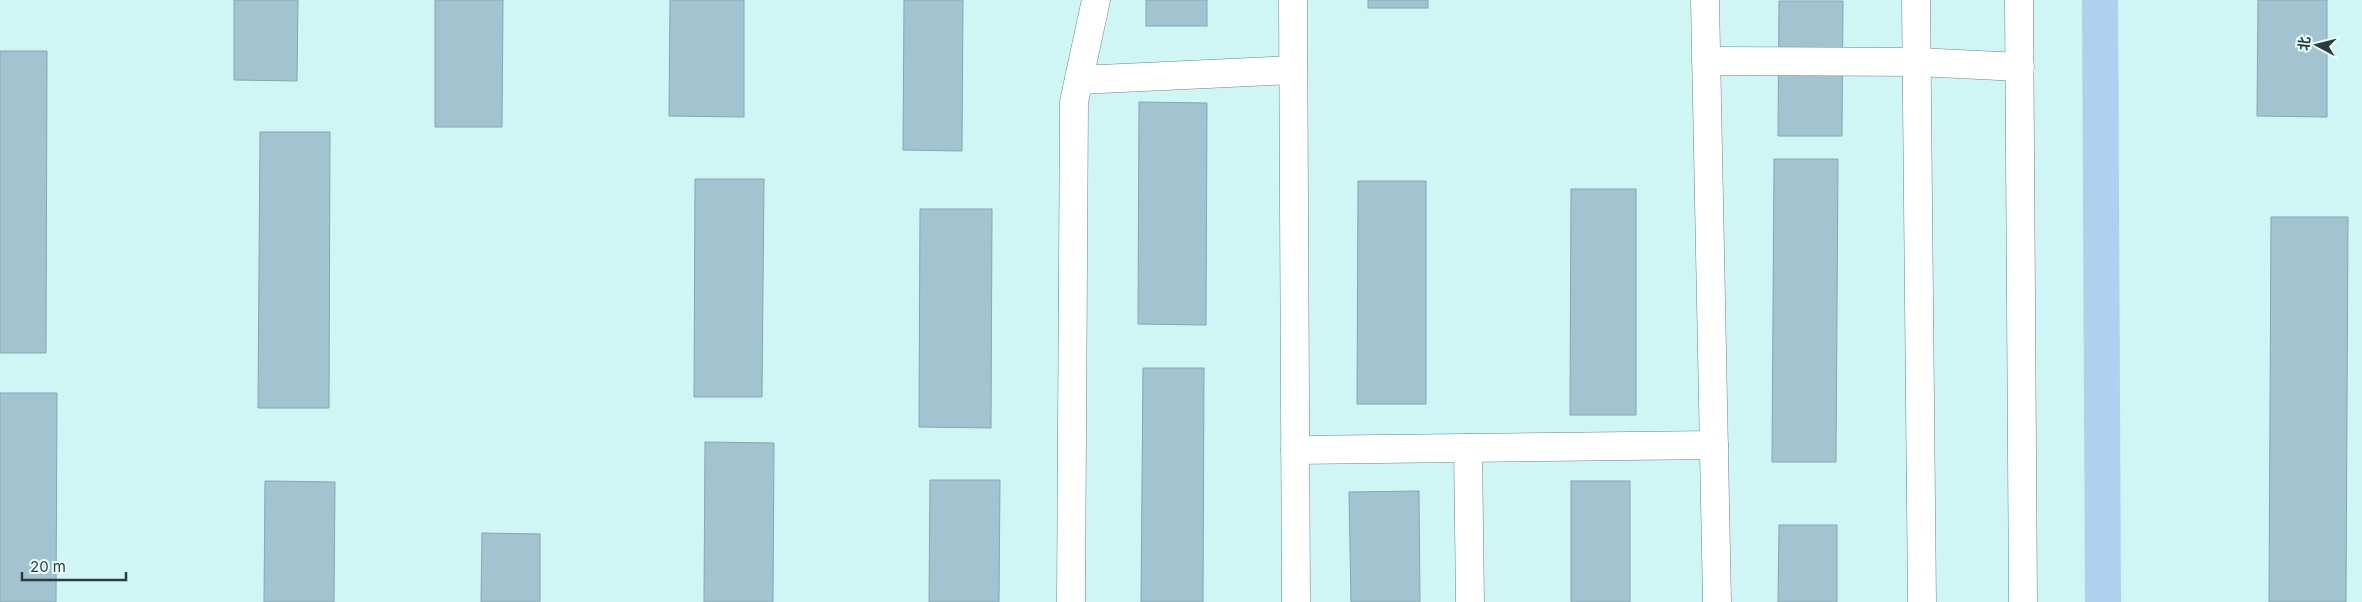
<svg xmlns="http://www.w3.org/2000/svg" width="2362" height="602" font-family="Inter,'Noto Sans SC',sans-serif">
<rect width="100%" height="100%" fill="#cff5f5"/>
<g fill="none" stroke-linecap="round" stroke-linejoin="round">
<path stroke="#b1cfef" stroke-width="36" d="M2100,0l3,602"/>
</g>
<g fill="#a2c3cf" stroke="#86a6b2">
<path d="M234,0h64l-1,81 -63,-1z"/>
<path d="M435,0h68l-1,127h-67z"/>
<path d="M670,0h74v117l-75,-1z"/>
<path d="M904,0h59l-1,151 -59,-1z"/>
<rect x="1146" y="0" width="61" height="26"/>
<rect x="1368" y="0" width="60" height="8"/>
<path d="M2258,0h69v117l-70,-1z"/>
<path d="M1779,1h64l-1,135h-64z"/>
<path d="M0,51h47l-1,302h-46z"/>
<path d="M1139,102l68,1 -1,222 -68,-1z"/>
<path d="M260,132h70l-1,276h-71z"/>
<path d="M1774,159h64l-2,303h-64z"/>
<path d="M695,179h69l-2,218h-68z"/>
<path d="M1358,181h68v223h-69z"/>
<path d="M1571,189h65v226h-66z"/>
<path d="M920,209h72l-1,219 -72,-1z"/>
<path d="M2271,217h77l-2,385h-77z"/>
<path d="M1143,368h61l-1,234h-62z"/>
<path d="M0,393h57l-1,209h-56z"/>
<path d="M705,442l69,1 -1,159h-69z"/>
<path d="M930,480h70l-1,122h-70z"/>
<path d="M265,481l70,1 -1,120h-70z"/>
<rect x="1571" y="481" width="59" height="121"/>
<path d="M1419,491l1,111h-69l-2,-110z"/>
<path d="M1779,525h58v77h-59z"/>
<path d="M482,533l58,1v68h-59z"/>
</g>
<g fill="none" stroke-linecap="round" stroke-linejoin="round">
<g stroke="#658889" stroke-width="29">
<g id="street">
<path d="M1293,0l3,602"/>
<path d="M1705,0l12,602"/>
<path d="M1916,0l6,602"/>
<path d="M1706,61l211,1 103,5"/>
<path d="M1079,80l214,-10"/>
<path d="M1468,448l2,154"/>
<path d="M1295,450l419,-5"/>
<path d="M1071,602l3,-500 22,-102"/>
</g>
</g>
<g stroke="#658889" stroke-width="29">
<path id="secondary" d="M2019,0l4,602"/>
</g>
<use href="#street" stroke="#fff" stroke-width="28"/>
<use href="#secondary" stroke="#fff" stroke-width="28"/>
</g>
<g transform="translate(2317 45) rotate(277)" stroke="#e8ffff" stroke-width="4" paint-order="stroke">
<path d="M0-4L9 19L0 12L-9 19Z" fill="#2c3b3b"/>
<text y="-8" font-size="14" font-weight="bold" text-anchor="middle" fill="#2c3b3b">北</text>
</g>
<path d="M22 572v8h104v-8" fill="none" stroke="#2c3b3b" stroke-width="2.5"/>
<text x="30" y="572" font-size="15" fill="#2c3b3b" stroke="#e8ffff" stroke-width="4" paint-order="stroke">20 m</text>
</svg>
